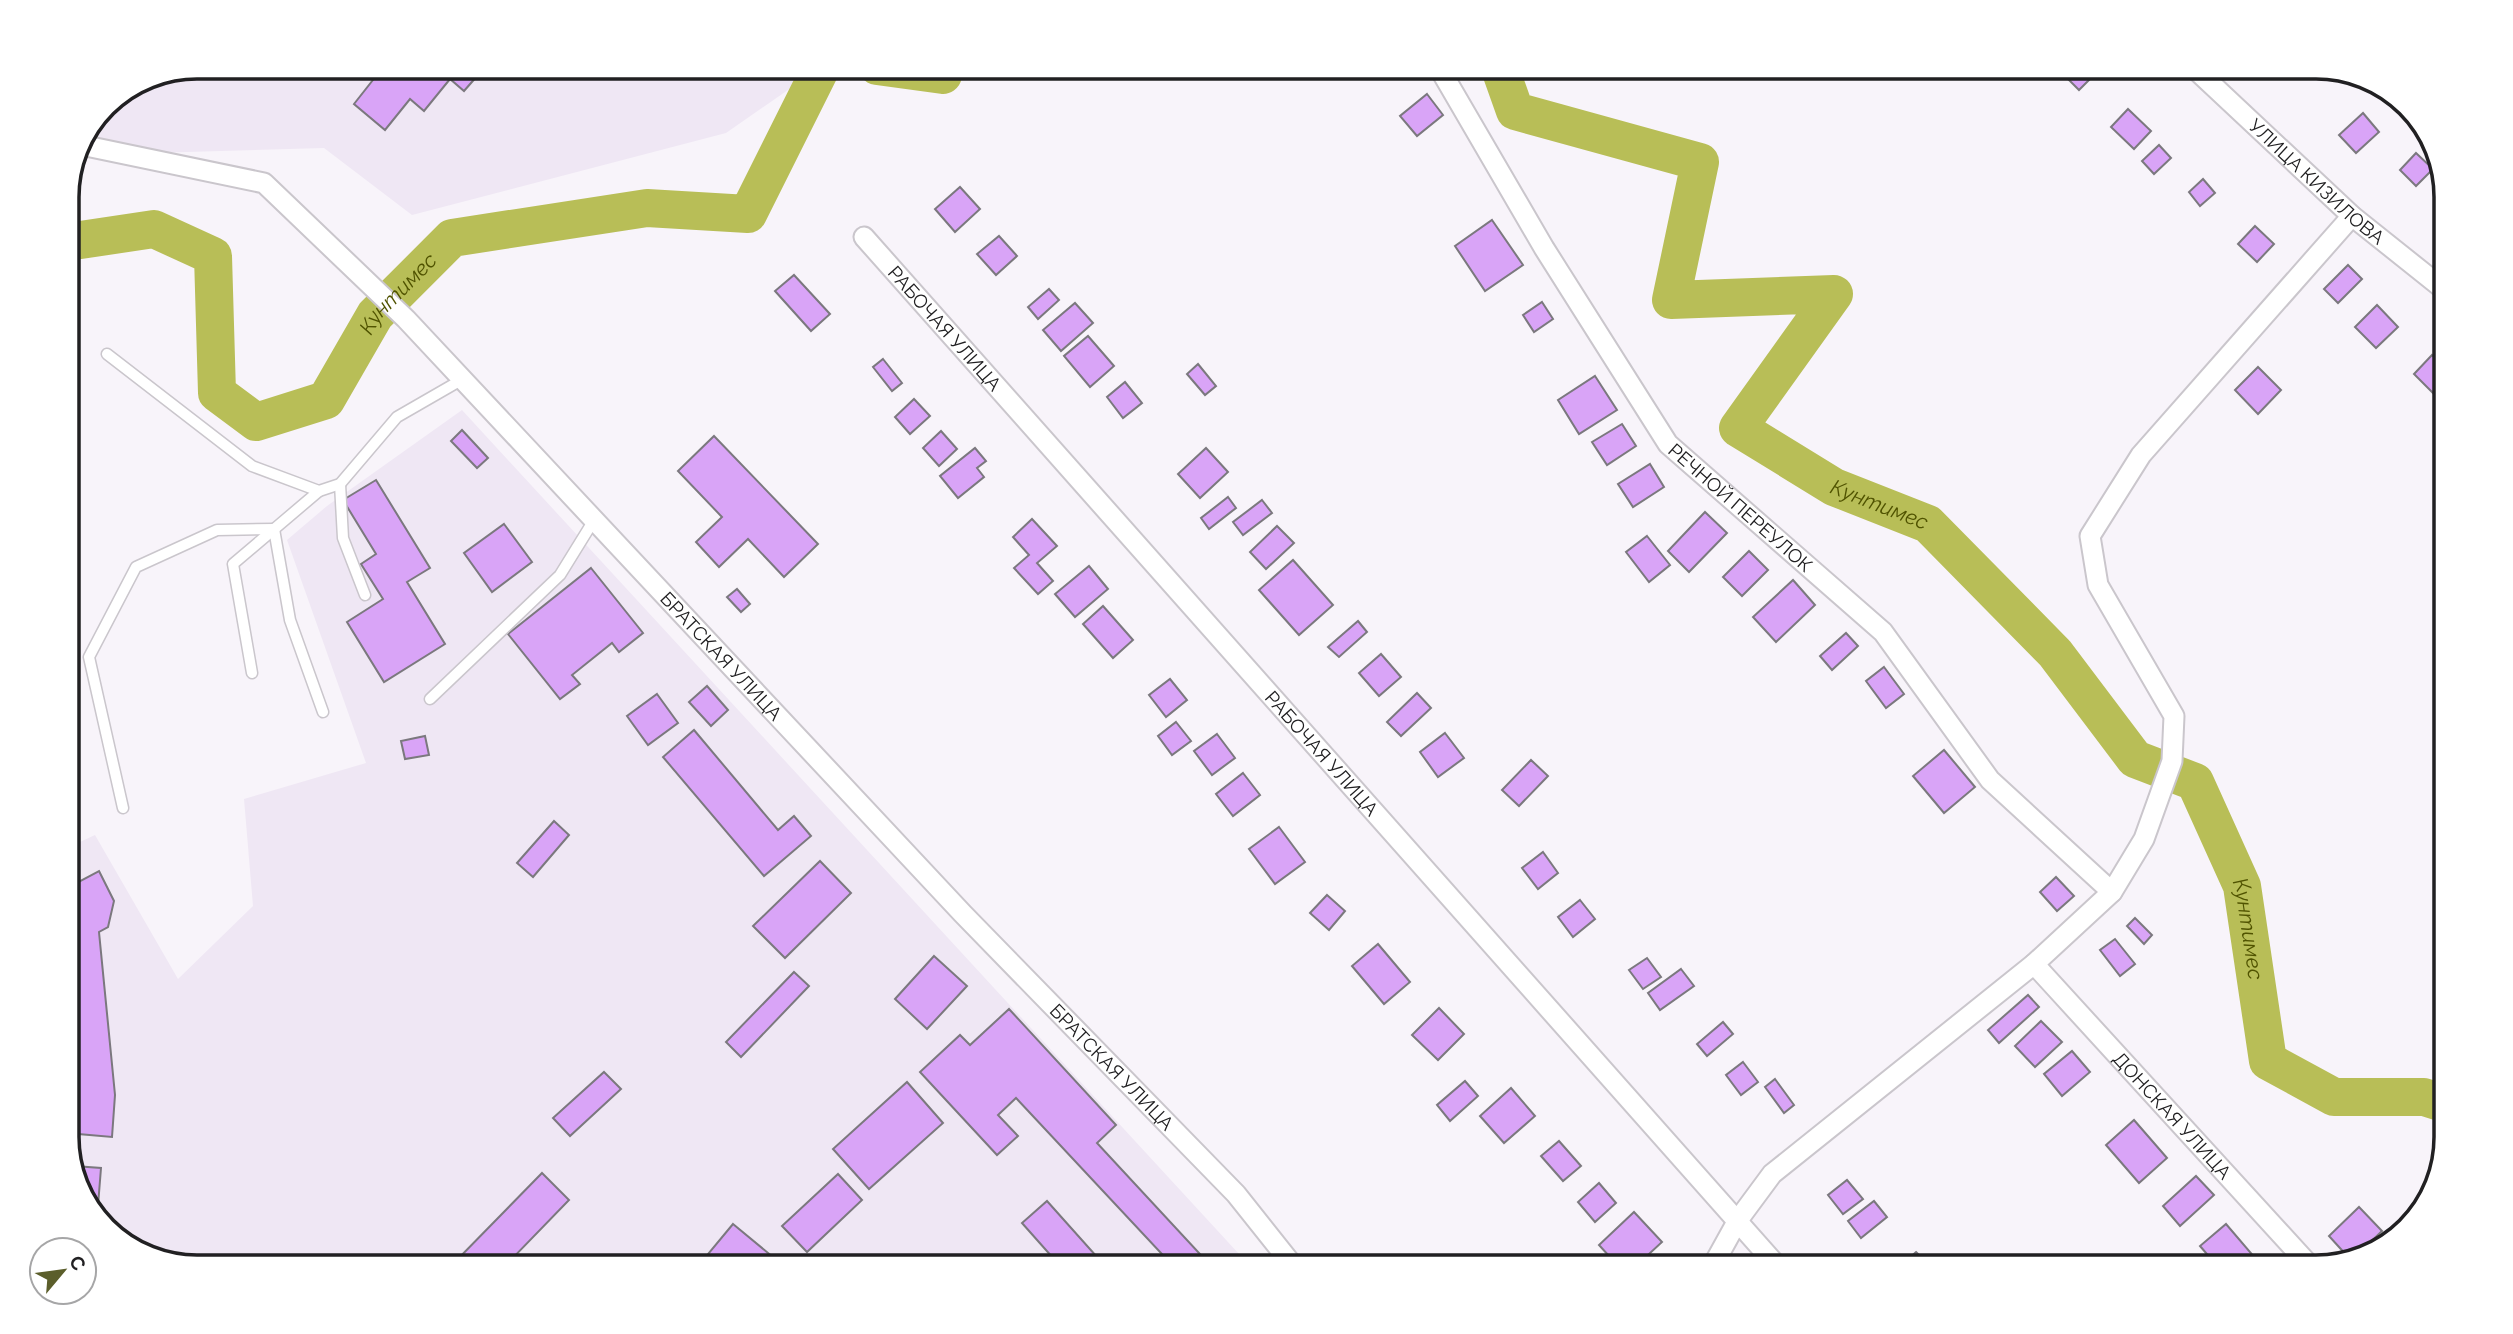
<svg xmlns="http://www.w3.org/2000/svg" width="2513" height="1334" font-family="Raleway,sans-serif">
<rect width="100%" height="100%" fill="#f8f4fa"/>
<g fill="#efe7f4">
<path d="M196,67h625l-95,66 -314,82 -88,-67 -242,7 23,-51 42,-28z"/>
<path d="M462,410l789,857h-1055l-57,-13 -51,-45 -21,-63v-298l28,-13 83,144 75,-73 -9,-107 122,-36 -79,-223 40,-34z"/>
</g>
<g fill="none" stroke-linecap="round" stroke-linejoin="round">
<g stroke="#b8be57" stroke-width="38">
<path d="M877,66l66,9 2,-9"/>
<path id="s1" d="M1499,66l16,45 185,51 -29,138 163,-6 -96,134 96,59 94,37 127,129 80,106 60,23 47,104 26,175 66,36h90l22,7"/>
<path id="s2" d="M67,242l87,-13 59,27 4,137 39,29 70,-22 49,-85 77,-77 195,-30 101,6 74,-148"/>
</g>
</g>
<g fill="#d9a4f7" stroke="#7b787e" stroke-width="2">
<path d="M384,66h83l11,9 -14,16 -14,-12 -26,32 -14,-12 -25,31 -31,-26z"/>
<path d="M2066,66h19l9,9 -15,15 -18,-18z"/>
<path d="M2268,66h22l-11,12z"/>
<path d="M1427,94l16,21 -26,21 -17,-20z"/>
<path d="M2128,109l23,22 -17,18 -23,-22z"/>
<path d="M2363,113l16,19 -23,21 -17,-18z"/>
<path d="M2159,145l12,13 -17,16 -12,-13z"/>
<path d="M2416,153l17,16 -17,17 -16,-16z"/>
<path d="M2203,179l12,14 -15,13 -11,-14z"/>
<path d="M960,187l20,22 -25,23 -20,-23z"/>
<path d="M1492,220l31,45 -38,26 -30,-45z"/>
<path d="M2255,226l19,18 -17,18 -19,-18z"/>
<path d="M999,236l18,20 -21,19 -19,-21z"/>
<path d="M2348,265l14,14 -24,24 -14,-14z"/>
<path d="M794,275l36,39 -19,17 -36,-40z"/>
<path d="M1049,289l10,11 -21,19 -10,-12z"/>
<path d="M1542,302l11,17 -19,13 -11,-17z"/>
<path d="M1075,303l18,20 -32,28 -18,-21z"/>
<path d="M2377,305l21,22 -22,21 -21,-21z"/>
<path d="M1088,336l26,30 -24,21 -26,-31z"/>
<path d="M2432,355l14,13v11l-13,14 -19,-19z"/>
<path d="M883,359l19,24 -10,8 -19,-24z"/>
<path d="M1198,364l18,22 -11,9 -18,-21z"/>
<path d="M2258,367l23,23 -23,24 -23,-24z"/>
<path d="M1595,376l22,34 -38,24 -21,-34z"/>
<path d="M1125,382l17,21 -19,15 -16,-21z"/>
<path d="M914,399l16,17 -20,18 -15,-17z"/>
<path d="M1622,424l14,22 -29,19 -15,-23z"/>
<path d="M462,430l26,28 -11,10 -26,-27z"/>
<path d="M941,431l16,18 -18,17 -16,-18z"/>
<path d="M714,436l104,108 -34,33 -36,-38 -29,28 -23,-25 26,-25 -44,-46z"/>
<path d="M975,448l11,13 -9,7 7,9 -26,21 -18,-22z"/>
<path d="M1206,448l22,24 -28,26 -22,-24z"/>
<path d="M1650,464l14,23 -31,20 -15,-23z"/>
<path d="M376,480l54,88 -23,14 38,62 -61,38 -37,-60 36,-23 -22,-35 15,-10 -33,-54z"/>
<path d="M1228,497l8,11 -27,21 -8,-11z"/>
<path d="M1262,500l10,13 -29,22 -10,-13z"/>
<path d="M1705,512l22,21 -38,39 -21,-21z"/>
<path d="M1032,519l25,27 -20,17 16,18 -15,13 -24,-26 15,-13 -16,-18z"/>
<path d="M504,524l28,38 -40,30 -28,-39z"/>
<path d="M1277,526l17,17 -28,26 -16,-17z"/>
<path d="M1647,536l23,29 -21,17 -23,-30z"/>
<path d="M1749,551l19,19 -26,26 -19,-19z"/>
<path d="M1293,560l40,45 -34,30 -40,-45z"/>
<path d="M1089,566l19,23 -33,28 -20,-23z"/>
<path d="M591,568l52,65 -24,19 -7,-9 -40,32 8,9 -20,15 -52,-65z"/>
<path d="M1793,580l22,25 -39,37 -23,-25z"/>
<path d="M737,589l13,15 -9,8 -14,-15z"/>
<path d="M1103,606l30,34 -20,18 -30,-34z"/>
<path d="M1358,621l9,11 -28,25 -11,-10z"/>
<path d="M1846,633l12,13 -26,24 -12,-14z"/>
<path d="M1381,654l20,23 -22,19 -20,-23z"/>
<path d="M1884,667l20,27 -18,14 -20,-27z"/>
<path d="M1170,679l17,21 -21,17 -17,-22z"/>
<path d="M707,686l21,24 -17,16 -22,-24z"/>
<path d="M1417,693l14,15 -30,28 -14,-14z"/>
<path d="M657,694l21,29 -30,22 -21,-29z"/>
<path d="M1176,722l15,19 -19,14 -14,-19z"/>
<path d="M694,730l84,100 16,-14 17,20 -47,40 -101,-119z"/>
<path d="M1445,733l19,25 -26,19 -18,-25z"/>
<path d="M1217,734l18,24 -23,17 -18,-24z"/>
<path d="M425,736l4,19 -24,4 -4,-18z"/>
<path d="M1944,750l31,37 -31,26 -31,-37z"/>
<path d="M1531,760l17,16 -29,30 -17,-16z"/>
<path d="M1243,773l17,22 -27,21 -17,-22z"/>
<path d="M554,821l15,14 -36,42 -16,-14z"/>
<path d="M1279,827l26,35 -30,22 -26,-35z"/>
<path d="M1543,852l15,21 -20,16 -16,-21z"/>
<path d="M820,861l31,32 -66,65 -32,-32z"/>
<path d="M99,871l15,30 -6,26 -9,5 16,163 -3,42 -45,-4v-60h3l-3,-29v-156z"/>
<path d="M2056,877l18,19 -17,15 -17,-19z"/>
<path d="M1327,895l18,16 -16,19 -19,-17z"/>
<path d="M1580,900l15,19 -22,18 -15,-20z"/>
<path d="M2135,918l17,17 -8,9 -17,-18z"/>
<path d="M2115,939l20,25 -15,12 -20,-26z"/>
<path d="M1378,944l32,38 -26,22 -32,-38z"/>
<path d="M934,956l33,30 -40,43 -32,-30z"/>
<path d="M1647,958l14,19 -18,12 -14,-19z"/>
<path d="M1681,969l13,17 -34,24 -12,-17z"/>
<path d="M794,972l15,14 -68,71 -15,-15z"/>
<path d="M2028,995l11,12 -40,36 -11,-13z"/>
<path d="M1439,1008l25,26 -26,26 -26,-25z"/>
<path d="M1009,1009l107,116 -19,18 115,124h-38l-158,-169 -18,17 20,21 -21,19 -77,-83 40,-37 10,10z"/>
<path d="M2041,1021l21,21 -27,25 -20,-21z"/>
<path d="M1723,1022l10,12 -26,22 -10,-12z"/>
<path d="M2072,1051l18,21 -28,24 -18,-22z"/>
<path d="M1743,1062l15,20 -17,13 -15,-20z"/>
<path d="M604,1072l17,17 -51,47 -17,-18z"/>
<path d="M1775,1079l19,26 -10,8 -19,-26z"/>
<path d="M1465,1081l13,15 -28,25 -13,-16z"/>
<path d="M907,1082l36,41 -74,66 -36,-40z"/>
<path d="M1511,1088l24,28 -31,27 -24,-27z"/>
<path d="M2134,1120l33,38 -28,25 -33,-38z"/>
<path d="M1559,1141l22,25 -18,15 -22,-25z"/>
<path d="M74,1166l27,2 -4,50 -9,-9z"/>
<path d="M542,1173l27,27 -65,67h-54z"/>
<path d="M838,1174l24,26 -55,52 -25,-26z"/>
<path d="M2196,1176l18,19 -34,31 -17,-20z"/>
<path d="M1847,1180l16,19 -20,15 -15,-19z"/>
<path d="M1599,1183l17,20 -21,19 -17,-20z"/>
<path d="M1047,1201l59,66h-45l-39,-44z"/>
<path d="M1874,1201l13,16 -26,21 -13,-17z"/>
<path d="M2359,1207l23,24 -26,25 -7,2 -20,-22z"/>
<path d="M1634,1212l28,30 -27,25h-16l-20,-22z"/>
<path d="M733,1224l52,43h-61l-16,-13z"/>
<path d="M2226,1224l30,35 -10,8h-28l-18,-21z"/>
<path d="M1916,1252l15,15h-32z"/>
</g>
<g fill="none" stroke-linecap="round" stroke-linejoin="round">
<g stroke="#cac6cc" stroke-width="13">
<g id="lane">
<path d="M107,354l145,112 67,25 21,-7 57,-67 66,-38"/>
<path d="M340,484l3,54 22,57"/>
<path d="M252,673l-19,-109 86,-73"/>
<path d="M430,699l130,-124 34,-55"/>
<path d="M123,808l-34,-151 47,-90 81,-37 57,-1 16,91 33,92"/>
</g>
</g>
<g stroke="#cac6cc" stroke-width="23">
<g id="street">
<path id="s3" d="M1438,66l106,182 124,196 215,188 107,148 122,112"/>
<path id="s4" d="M2192,66l160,150 94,75"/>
<path id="s5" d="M86,146l178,37 142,136 557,595 273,280 58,73"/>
<path id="s6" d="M864,237l914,1030"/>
<path id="s7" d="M2034,964l277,303"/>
<path d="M1712,1267l26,-47 34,-46 262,-210 78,-72 32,-53 28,-78 2,-45 -76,-131 -8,-49 51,-81 211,-239"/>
</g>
</g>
<use href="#lane" stroke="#fff" stroke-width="10"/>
<use href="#street" stroke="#fff" stroke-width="19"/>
</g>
<g text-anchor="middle" stroke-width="5" stroke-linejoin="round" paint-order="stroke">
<g font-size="19" fill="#212022" stroke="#fff">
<text dy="7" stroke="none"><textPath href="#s4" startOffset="170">УЛИЦА КИЗИЛОВА</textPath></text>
<text dy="7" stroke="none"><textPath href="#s6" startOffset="122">РАБОЧАЯ УЛИЦА</textPath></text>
<text dy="7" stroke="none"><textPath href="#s3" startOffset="539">РЕЧНОЙ ПЕРЕУЛОК</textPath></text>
<text dy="7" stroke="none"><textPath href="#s5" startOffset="840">БРАТСКАЯ УЛИЦА</textPath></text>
<text dy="7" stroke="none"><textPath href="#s6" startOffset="690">РАБОЧАЯ УЛИЦА</textPath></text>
<text dy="7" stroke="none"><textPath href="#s5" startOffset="1407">БРАТСКАЯ УЛИЦА</textPath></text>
<text dy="7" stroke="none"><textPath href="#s7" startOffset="205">ДОНСКАЯ УЛИЦА</textPath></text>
</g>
<g font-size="21" font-style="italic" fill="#505300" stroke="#fff">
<text dy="7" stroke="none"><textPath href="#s2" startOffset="541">Кунтимес</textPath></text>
<text dy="7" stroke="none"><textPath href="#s1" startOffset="870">Кунтимес</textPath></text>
<text dy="7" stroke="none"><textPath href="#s1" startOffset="1458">Кунтимес</textPath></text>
</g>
</g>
<path d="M0 0H2513V1334H0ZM197 79H2316A118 118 0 0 1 2434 197V1137A118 118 0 0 1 2316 1255H197A118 118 0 0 1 79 1137V197A118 118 0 0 1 197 79Z" fill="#fff" fill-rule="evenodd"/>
<path fill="none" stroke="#212022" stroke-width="3.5" d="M197 79H2316A118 118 0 0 1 2434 197V1137A118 118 0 0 1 2316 1255H197A118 118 0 0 1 79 1137V197A118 118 0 0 1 197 79Z"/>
<g transform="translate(63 1271) rotate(61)"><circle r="33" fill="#ffffff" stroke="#a6a6a7" stroke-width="2"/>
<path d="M0-5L12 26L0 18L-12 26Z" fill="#5b5e2b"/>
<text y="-10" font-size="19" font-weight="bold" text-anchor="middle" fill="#212022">С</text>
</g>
</svg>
